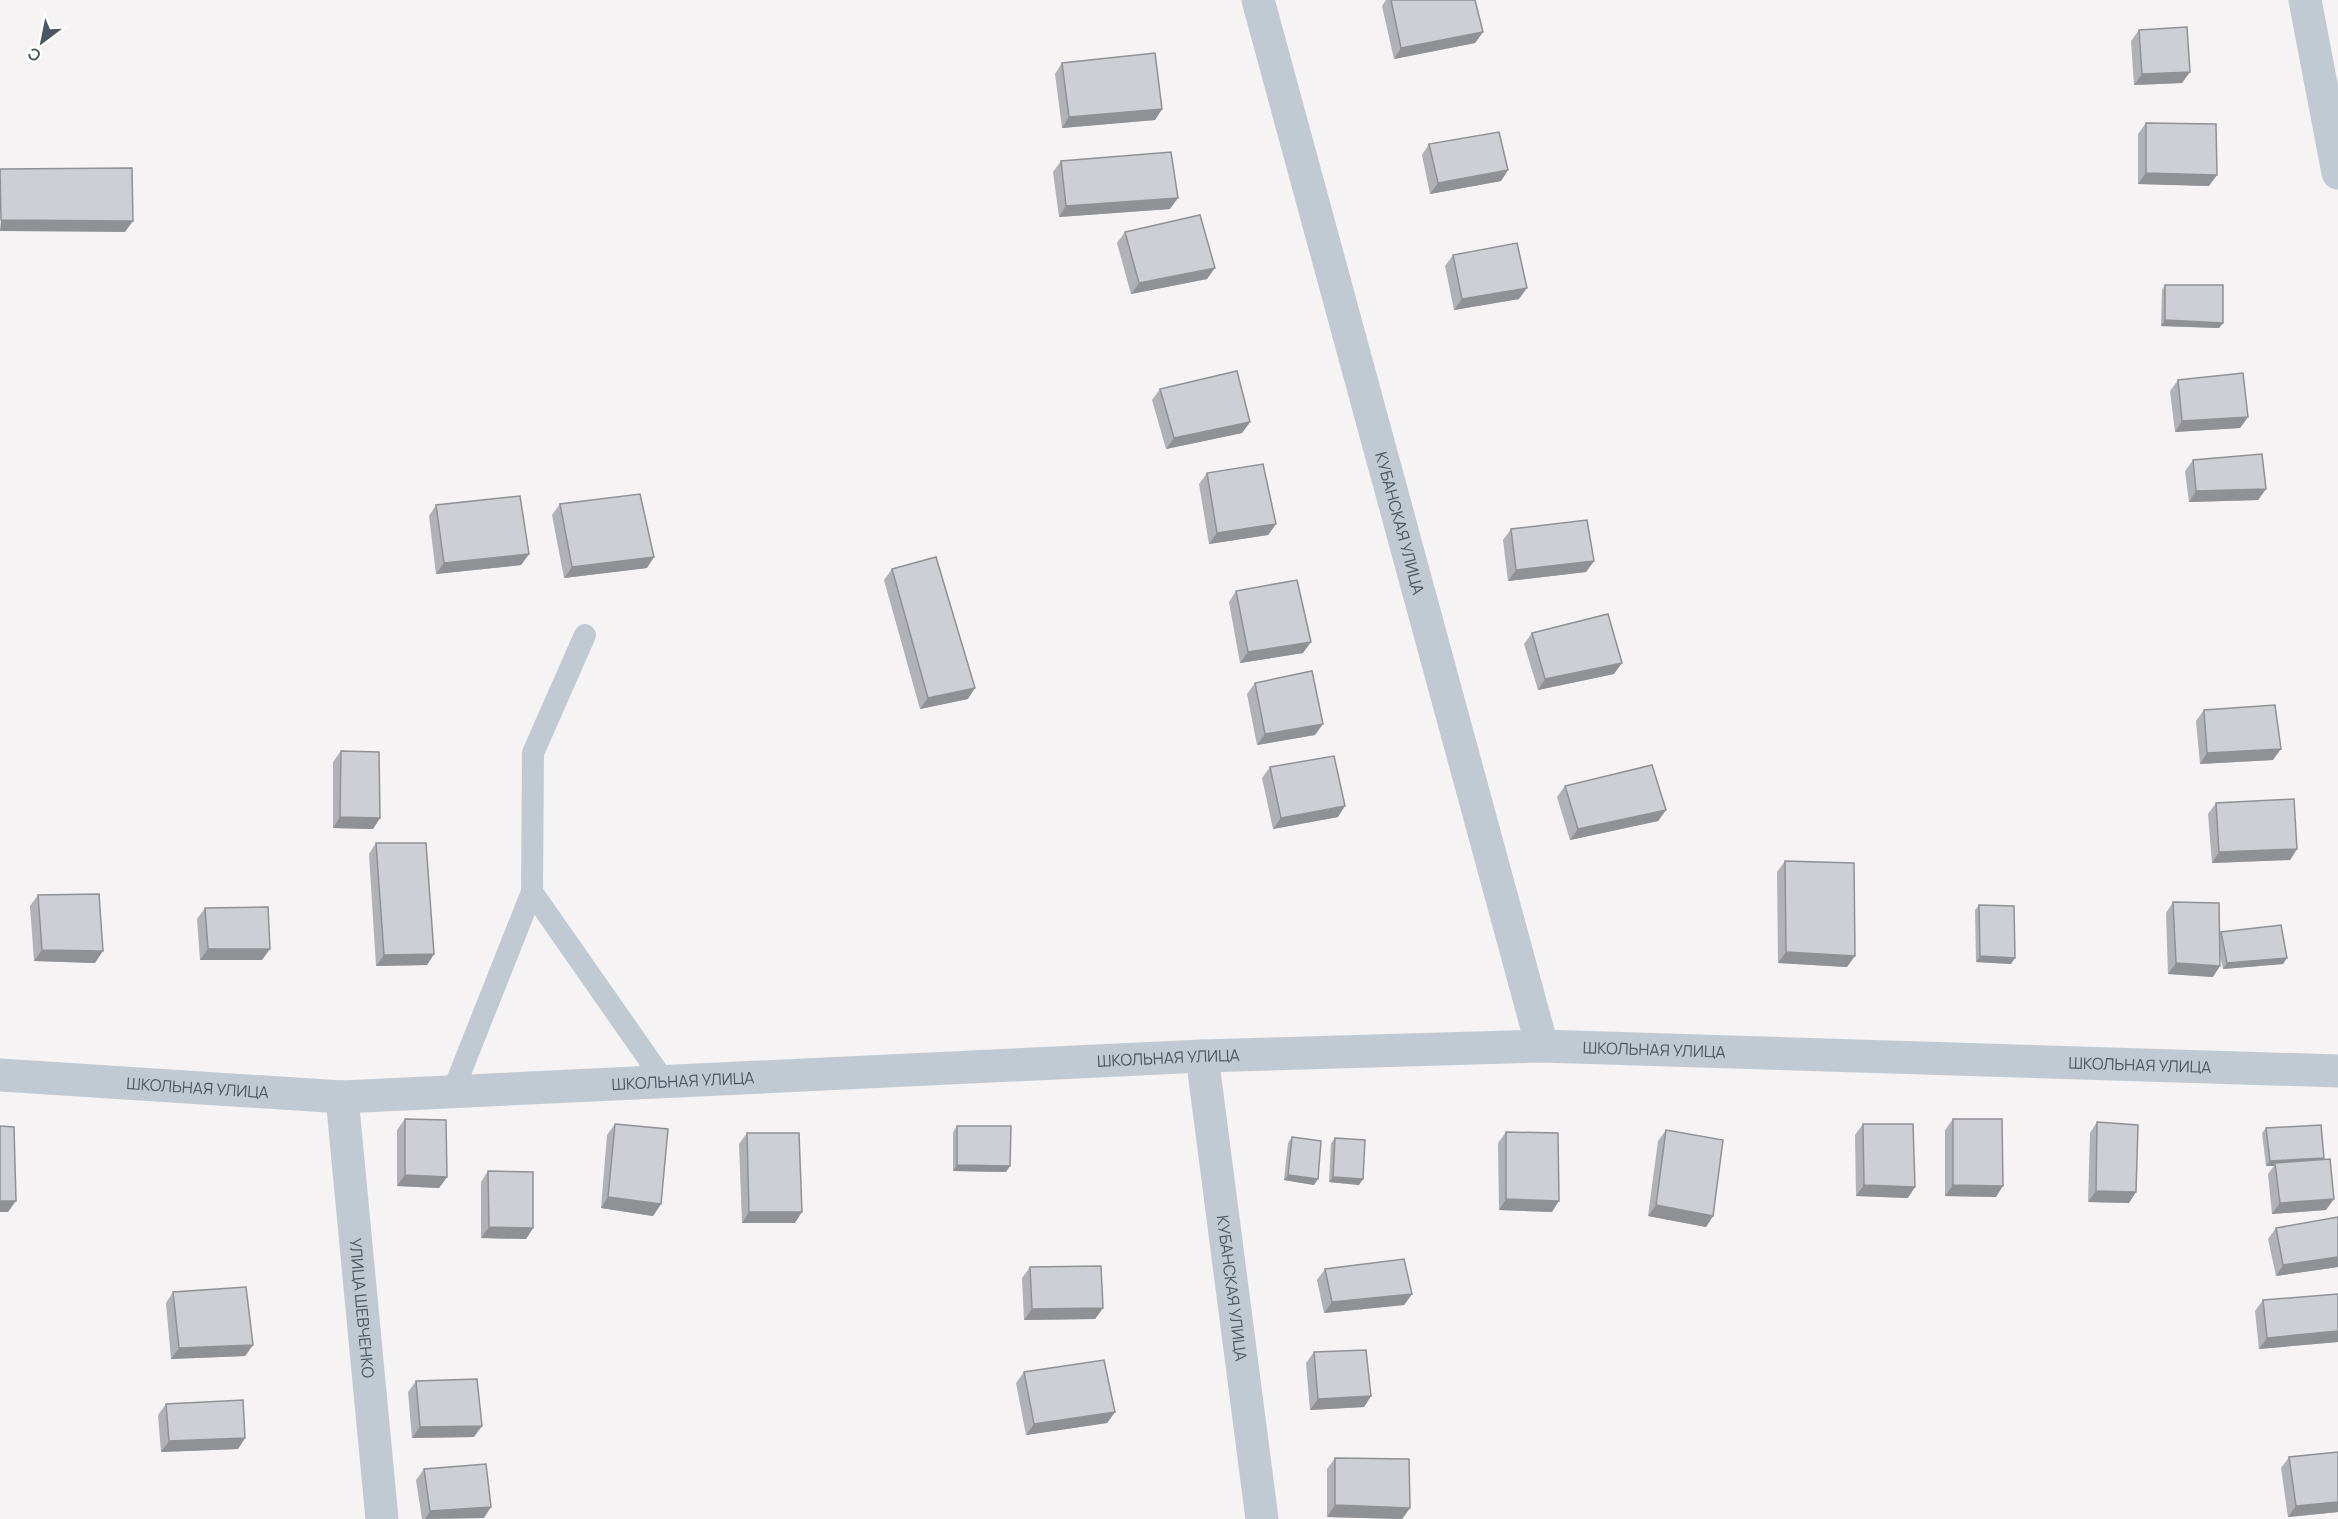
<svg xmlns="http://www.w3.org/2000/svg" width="2338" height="1519" font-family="Manrope,sans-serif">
<rect width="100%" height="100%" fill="#f5f3f3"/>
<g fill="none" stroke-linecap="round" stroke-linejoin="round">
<g stroke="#c1cad2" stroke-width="22">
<path d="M585,635l-52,118 -1,139 132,189"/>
<path d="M453,1091l79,-199"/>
</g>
<g stroke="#c1cad2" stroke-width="33">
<path id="s1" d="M1258,0l284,1046"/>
<path d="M2305,0l33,173"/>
<path id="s2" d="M1202,1056l60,463"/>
<path id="s3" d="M0,1075l342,22 860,-41 340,-10 796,25"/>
<path id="s4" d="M342,1097l40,422"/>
</g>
</g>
<g fill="#b0b2b7">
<path d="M1386,0h89l8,32 -8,11 -81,16 -12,-53z"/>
<path d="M2139,30l43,53 -48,2 -3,-44z"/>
<path d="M1062,63l100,46 -7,11 -93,8 -7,-54z"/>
<path d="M2146,123l63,63 -71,-2v-50z"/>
<path d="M1429,144l79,26 -7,11 -71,13 -8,-39z"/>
<path d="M1061,161l109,48 -111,8 -6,-45z"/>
<path d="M1125,232l82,47 -76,15 -14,-51z"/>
<path d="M1453,255l66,44 -65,11 -9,-44z"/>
<path d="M2165,285l58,38 -4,5 -58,-2 1,-36z"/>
<path d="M2178,380l70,37 -8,11 -65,4 -5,-41z"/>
<path d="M1160,389l90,33 -8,11 -76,16 -14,-49z"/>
<path d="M2193,460l73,29 -8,11 -69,2 -4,-31z"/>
<path d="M1207,473l69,51 -8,11 -59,9 -10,-60z"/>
<path d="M560,504l87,64 -83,10 -12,-63z"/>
<path d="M436,505l93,49 -8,11 -85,9 -7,-58z"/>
<path d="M1511,529l83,32 -8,11 -78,9 -5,-41z"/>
<path d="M892,569l76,130 -48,10 -36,-129z"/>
<path d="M1236,591l67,62 -63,10 -11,-61z"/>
<path d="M1532,633l82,41 -76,16 -14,-46z"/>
<path d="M1255,683l60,52 -58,10 -10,-51z"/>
<path d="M2204,710l69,50 -73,4 -4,-43z"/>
<path d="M341,751l39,67 -7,11 -40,-1v-66z"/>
<path d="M1270,767l68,50 -65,12 -11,-51z"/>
<path d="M1565,786l101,24 -8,11 -88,19 -13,-43z"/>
<path d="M2216,803l81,46 -7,11 -78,3 -4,-49z"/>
<path d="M376,843l58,111 -7,11 -51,1 -7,-112z"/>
<path d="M1785,861l62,106 -69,-4 -1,-91z"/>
<path d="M38,895l57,68 -61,-2 -4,-55z"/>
<path d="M2173,902l46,32 2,-2 62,32 -60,5 -3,-14 -7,22 -45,-3 -2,-61z"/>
<path d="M1979,905l32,59 -35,-2 -1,-52z"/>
<path d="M205,908l57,52h-62l-3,-41z"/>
<path d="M405,1119l42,58 -8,11 -42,-2v-56z"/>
<path d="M1953,1119l43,78 -51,-1v-66z"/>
<path d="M2097,1122l32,81 -41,-1 2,-69z"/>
<path d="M615,1124l46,80 -8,12 -52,-8 6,-73z"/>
<path d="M1863,1124l45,74 -52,-2 -1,-61z"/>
<path d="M957,1126l49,46 -53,-1v-39z"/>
<path d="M2266,1128l58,30 -1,1 3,51 -54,4 -4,-40 6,-8h-8l-4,-33z"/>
<path d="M1666,1130l47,86 -7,11 -58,-11 10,-75z"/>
<path d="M1506,1132l46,80 -53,-2 -1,-67z"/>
<path d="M747,1133l48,90h-53l-3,-79z"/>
<path d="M1292,1137l22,48 -30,-5 4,-37z"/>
<path d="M1335,1138l24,47 -30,-3 2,-39z"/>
<path d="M488,1171l45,57 -7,11 -45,-1v-56z"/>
<path d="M2338,1217v50l-62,9 -8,-37 8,-11z"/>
<path d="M1030,1267l73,41 -8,11 -71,1 -2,-42z"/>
<path d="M1325,1269l87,25 -8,11 -80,8 -7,-33z"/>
<path d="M173,1292l80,53 -8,11 -74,3 -5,-56z"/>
<path d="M2338,1294v48l-79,7 -4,-38 8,-11z"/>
<path d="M1314,1352l57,44 -7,11 -54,3 -4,-47z"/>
<path d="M1024,1372l91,40 -8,11 -81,12 -10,-52z"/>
<path d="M416,1381l58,56 -62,1 -4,-46z"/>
<path d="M166,1404l79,34 -7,11 -77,3 -3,-37z"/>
<path d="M2338,1452v60l-50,5 -7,-49 8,-11z"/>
<path d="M1335,1458l75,50 -8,11 -75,-2v-48z"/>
<path d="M424,1469l60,49 -62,1 -6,-39z"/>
</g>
<g fill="#909195">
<path d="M1483,32l-8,11 -81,16 7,-11z"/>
<path d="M2190,72l-8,11 -48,2 8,-11z"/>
<path d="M1162,109l-7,11 -93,8 7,-11z"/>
<path d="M1508,170l-7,11 -71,13 8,-11z"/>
<path d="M2146,173l71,2 -8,11 -71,-2z"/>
<path d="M1178,198l-8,11 -111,8 7,-11z"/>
<path d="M1,220l132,1 -8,11 -125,-1z"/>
<path d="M1215,268l-8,11 -76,15 8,-11z"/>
<path d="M1527,288l-8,11 -65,11 8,-11z"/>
<path d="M2165,320l58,3 -4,5 -58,-2z"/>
<path d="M2248,417l-8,11 -65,4 7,-11z"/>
<path d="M1250,422l-8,11 -76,16 8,-11z"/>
<path d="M2266,489l-8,11 -69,2 7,-11z"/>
<path d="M1276,524l-8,11 -59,9 8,-11z"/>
<path d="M529,554l-8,11 -85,9 8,-11z"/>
<path d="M654,557l-7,11 -83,10 8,-11z"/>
<path d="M1594,561l-8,11 -78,9 8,-11z"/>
<path d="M1311,642l-8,11 -63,10 8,-11z"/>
<path d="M1622,663l-8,11 -76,16 7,-11z"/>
<path d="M975,688l-7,11 -48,10 8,-11z"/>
<path d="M1323,724l-8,11 -58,10 8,-11z"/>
<path d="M2281,749l-8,11 -73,4 7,-11z"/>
<path d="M1345,806l-7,11 -65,12 8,-11z"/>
<path d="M1666,810l-8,11 -88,19 8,-11z"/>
<path d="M340,817l40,1 -7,11 -40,-1z"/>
<path d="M2297,849l-7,11 -78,3 7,-11z"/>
<path d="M208,949h62l-8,11h-62z"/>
<path d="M42,950l61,1 -8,12 -61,-2z"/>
<path d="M1786,952l69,4 -8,11 -69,-4z"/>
<path d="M434,954l-7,11 -51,1 8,-11z"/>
<path d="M1980,956l35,2 -4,6 -35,-2z"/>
<path d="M2287,958l-4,6 -60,5 4,-6z"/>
<path d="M2176,963l44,3 -7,11 -45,-3z"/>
<path d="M2324,1158l-4,6 -45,-1 -1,3h-8l4,-5z"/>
<path d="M957,1165l53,1 -4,6 -53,-1z"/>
<path d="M405,1175l42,2 -8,11 -42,-2z"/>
<path d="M1288,1175l30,4 -4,6 -30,-5z"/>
<path d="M1333,1177l30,2 -4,6 -30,-3z"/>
<path d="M1864,1185l51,2 -7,11 -52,-2z"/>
<path d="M1953,1185l50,1 -7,11 -51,-1z"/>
<path d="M2096,1191l40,1 -7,11 -41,-1z"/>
<path d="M608,1197l53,7 -8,12 -52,-8z"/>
<path d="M1506,1199l53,2 -7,11 -53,-2z"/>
<path d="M2334,1199l-8,11 -54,4 8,-11z"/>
<path d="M0,1201h16l-8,11h-8z"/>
<path d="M1656,1205l57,11 -7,11 -58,-11z"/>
<path d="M749,1212h53l-7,11h-53z"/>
<path d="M489,1227l44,1 -7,11 -45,-1z"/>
<path d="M2338,1257v10l-62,9 7,-11z"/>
<path d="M1412,1294l-8,11 -80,8 8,-11z"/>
<path d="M1103,1308l-8,11 -71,1 8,-11z"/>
<path d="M2338,1331v11l-79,7 8,-11z"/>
<path d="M253,1345l-8,11 -74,3 8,-11z"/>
<path d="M1371,1396l-7,11 -54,3 8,-11z"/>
<path d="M1115,1412l-8,11 -81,12 8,-11z"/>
<path d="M482,1426l-8,11 -62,1 8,-11z"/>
<path d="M245,1438l-7,11 -77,3 8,-11z"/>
<path d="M2338,1502v10l-50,5 8,-11z"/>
<path d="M1335,1505l75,3 -8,11 -75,-2z"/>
<path d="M491,1507l-7,11 -59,1 5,-8z"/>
</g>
<g fill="#cdcfd5" stroke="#909195" stroke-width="1.5">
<path d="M1391,0h84l8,32 -82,16z"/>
<path d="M2187,27l3,45 -48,2 -3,-44z"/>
<path d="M1155,53l7,56 -93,8 -7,-54z"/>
<path d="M2146,123l70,1 1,51 -71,-2z"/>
<path d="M1499,132l9,38 -70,13 -9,-39z"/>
<path d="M1171,152l7,46 -112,8 -5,-45z"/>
<path d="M132,168l1,53 -132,-1 -1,-51z"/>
<path d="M1200,215l15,53 -76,15 -14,-51z"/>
<path d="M1517,243l10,45 -65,11 -9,-44z"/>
<path d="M2165,285h58v38l-58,-3z"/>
<path d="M1237,371l13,51 -76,16 -14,-49z"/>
<path d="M2243,373l5,44 -66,4 -4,-41z"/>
<path d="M2262,454l4,35 -70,2 -3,-31z"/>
<path d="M1263,464l13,60 -59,9 -10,-60z"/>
<path d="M640,494l14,63 -82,10 -12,-63z"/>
<path d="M520,496l9,58 -85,9 -8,-58z"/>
<path d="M1587,520l7,41 -78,9 -5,-41z"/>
<path d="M936,557l39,131 -47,10 -36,-129z"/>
<path d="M1297,580l14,62 -63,10 -12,-61z"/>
<path d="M1608,614l14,49 -77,16 -13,-46z"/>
<path d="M1312,671l11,53 -58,10 -10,-51z"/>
<path d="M2275,705l6,44 -74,4 -3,-43z"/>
<path d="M341,751l38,1 1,66 -40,-1z"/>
<path d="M1334,756l11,50 -64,12 -11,-51z"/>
<path d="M1652,765l14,45 -88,19 -13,-43z"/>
<path d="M2294,799l3,50 -78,3 -3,-49z"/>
<path d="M376,843h50l8,111 -50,1z"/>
<path d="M1785,861l69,2 1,93 -69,-4z"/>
<path d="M99,894l4,57 -61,-1 -4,-55z"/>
<path d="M2173,902l46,1 1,63 -44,-3z"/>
<path d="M1979,905l35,1 1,52 -35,-2z"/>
<path d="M268,907l2,42h-62l-3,-41z"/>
<path d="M2281,925l6,33 -60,5 -6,-31z"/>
<path d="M405,1119l41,1 1,57 -42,-2z"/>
<path d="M1953,1119h49l1,67 -50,-1z"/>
<path d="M2097,1122l41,3 -2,67 -40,-1z"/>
<path d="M615,1124l53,5 -7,75 -53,-7z"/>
<path d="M1863,1124h50l2,63 -51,-2z"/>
<path d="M2321,1125l3,33 -54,3 -4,-33z"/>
<path d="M0,1126l14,1 2,74h-16z"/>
<path d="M957,1126h54l-1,40 -53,-1z"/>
<path d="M1666,1130l57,10 -10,76 -57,-11z"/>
<path d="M1506,1132l52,1 1,68 -53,-2z"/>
<path d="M747,1133h52l3,79h-53z"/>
<path d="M1292,1137l29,4 -3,38 -30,-4z"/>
<path d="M1335,1138l30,2 -2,39 -30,-2z"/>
<path d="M2330,1159l4,40 -54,4 -5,-40z"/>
<path d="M488,1171l45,1v56l-44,-1z"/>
<path d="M2338,1217v40l-55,8 -7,-37z"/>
<path d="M1404,1259l8,35 -80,8 -7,-33z"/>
<path d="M1101,1266l2,42 -71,1 -2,-42z"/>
<path d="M246,1287l7,58 -74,3 -6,-56z"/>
<path d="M2338,1294v37l-71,7 -4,-38z"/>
<path d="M1366,1350l5,46 -53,3 -4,-47z"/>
<path d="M1104,1360l11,52 -81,12 -10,-52z"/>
<path d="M477,1379l5,47 -62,1 -4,-46z"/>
<path d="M243,1400l2,38 -76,3 -3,-37z"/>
<path d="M2338,1452v50l-42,4 -7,-49z"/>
<path d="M1335,1458l74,1 1,49 -75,-3z"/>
<path d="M486,1464l5,43 -61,4 -6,-42z"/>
</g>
<g text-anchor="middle" stroke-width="4.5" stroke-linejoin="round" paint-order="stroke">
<g font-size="16" fill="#4a5661" stroke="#fff">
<text dy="6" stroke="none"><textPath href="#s1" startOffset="542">КУБАНСКАЯ УЛИЦА</textPath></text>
<text dy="6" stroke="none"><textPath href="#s3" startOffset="1656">ШКОЛЬНАЯ УЛИЦА</textPath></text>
<text dy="6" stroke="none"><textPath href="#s3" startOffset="1170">ШКОЛЬНАЯ УЛИЦА</textPath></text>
<text dy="6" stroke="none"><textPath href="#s3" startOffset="2142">ШКОЛЬНАЯ УЛИЦА</textPath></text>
<text dy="6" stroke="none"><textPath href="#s3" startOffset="684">ШКОЛЬНАЯ УЛИЦА</textPath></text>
<text dy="6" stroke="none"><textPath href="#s3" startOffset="198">ШКОЛЬНАЯ УЛИЦА</textPath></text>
<text dy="6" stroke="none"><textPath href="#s2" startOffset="234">КУБАНСКАЯ УЛИЦА</textPath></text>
<text dy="6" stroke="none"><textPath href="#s4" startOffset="212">УЛИЦА ШЕВЧЕНКО</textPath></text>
</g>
</g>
<g transform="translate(42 42) rotate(212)" stroke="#ffffff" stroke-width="4.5" paint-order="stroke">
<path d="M0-4.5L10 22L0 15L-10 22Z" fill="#4a5661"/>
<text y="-9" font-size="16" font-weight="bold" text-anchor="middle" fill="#4a5661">С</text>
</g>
</svg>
